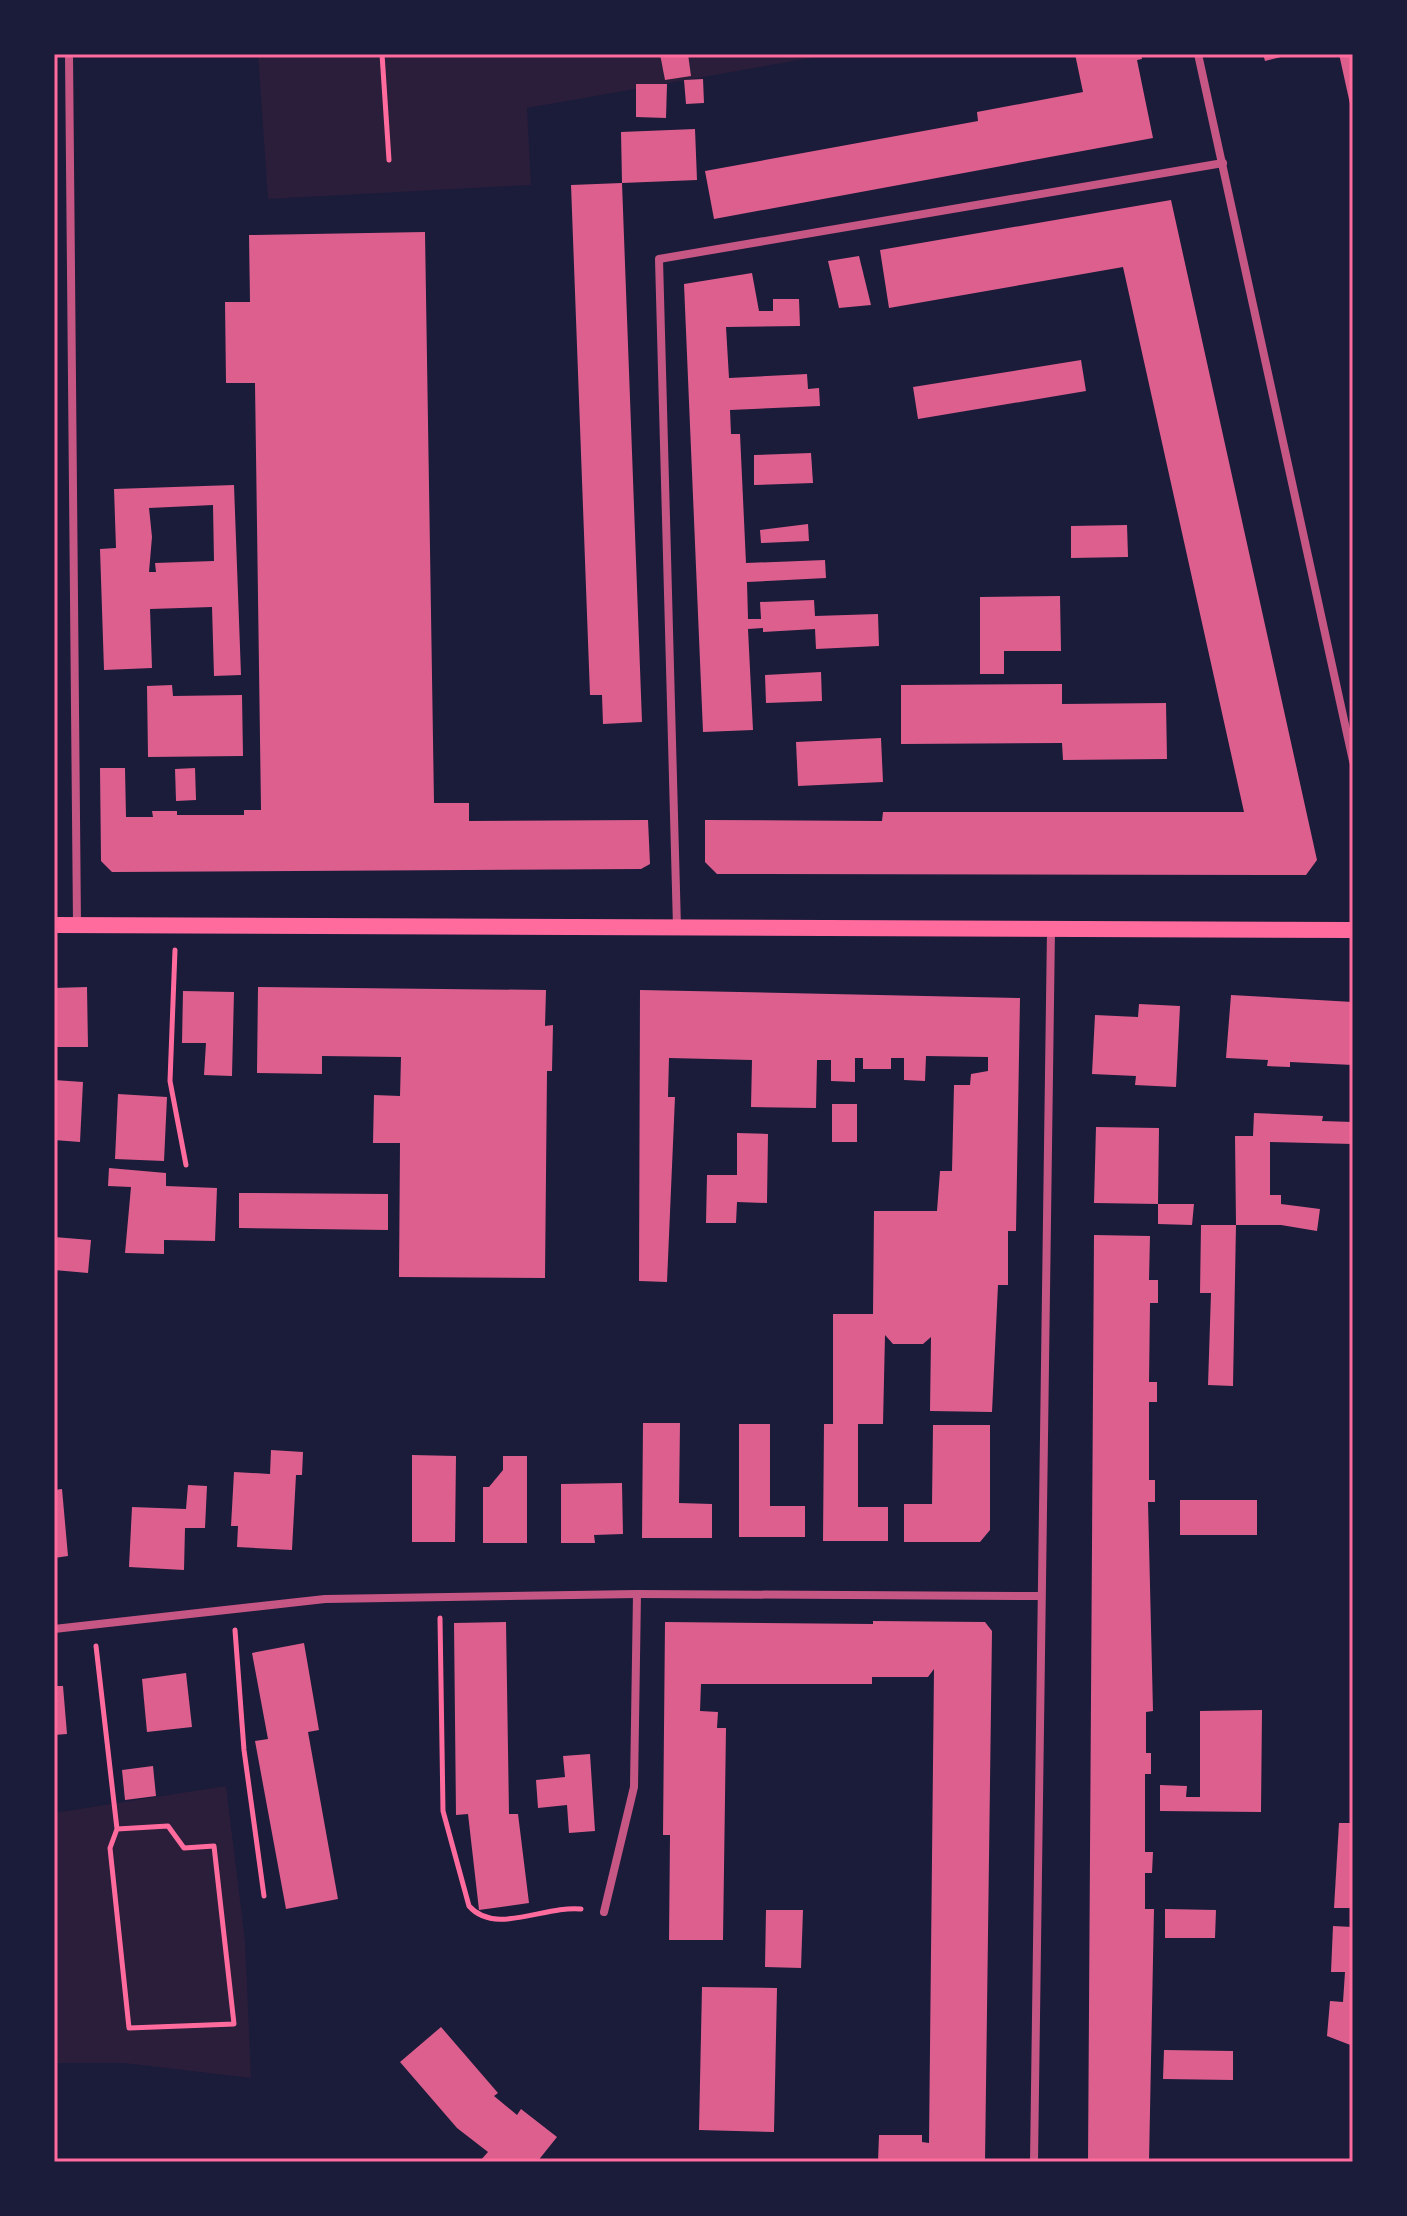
<svg xmlns="http://www.w3.org/2000/svg" width="1407" height="2216" font-family="'Noto Serif',serif">
<rect width="100%" height="100%" fill="#1b1b3a"/>
<g fill="#2a1e3b">
<path d="M258,54h575l-306,54 4,77 -263,14z"/>
<path d="M226,1786l19,155 6,137 -127,-15h-70v-250z"/>
</g>
<g fill="#dd5f8e" fill-rule="evenodd">
<path d="M660,54h28l3,22 -26,4z"/>
<path d="M1075,54h66l1,5 -5,1 16,78 -439,81 -9,-48 273,-50 -1,-9 106,-20z"/>
<path d="M1263,54h26v1l-24,6z"/>
<path d="M1339,54h14v59h-1z"/>
<path d="M703,79l1,24 -18,1 -2,-24z"/>
<path d="M636,84h31l-1,34 -30,-1z"/>
<path d="M695,129l2,51 -75,3 20,539 -39,2 -1,-29h-12l-19,-510 51,-2 -1,-51z"/>
<path d="M1171,200l146,660 -11,15 -589,-1 -12,-12v-42l177,1 1,-9h361l-121,-545 -234,41 -9,-58z"/>
<path d="M425,232l9,571h35v18l179,-1 2,44 -9,5 -529,3 -11,-11 -1,-93h25l1,49h27l-1,-6h25v4h67v-5h17l-6,-427h-29l-1,-81h25l-1,-67z"/>
<path d="M859,256l12,49 -32,3 -11,-47z"/>
<path d="M752,273l7,38h14v-12h26l1,27 -74,1 3,51 78,-4 1,15 11,-1 1,18 -90,4 1,24h9l6,129 79,-3 1,18 -79,4 1,37h13l-1,-17 54,-2 1,16 63,-2 1,32 -63,3 -1,-20 -52,3v-4l-15,1 5,101 -50,2 -19,-448z"/>
<path d="M1081,360l5,31 -168,28 -5,-32z"/>
<path d="M811,453l2,30 -59,2v-30z"/>
<path d="M234,485l7,190 -27,1 -2,-69 -62,2 2,59 -48,2 -4,-121 16,-1 -2,-59zM213,505l1,56 -59,2 1,9h-7l3,-35 -3,-29z"/>
<path d="M808,524l1,17 -48,2 -1,-13z"/>
<path d="M1127,525l1,32 -57,1v-32z"/>
<path d="M1060,596l1,55h-57v23h-24v-77z"/>
<path d="M821,672l1,29 -56,2 -1,-28z"/>
<path d="M1062,684v20l104,-1 1,56 -104,1 -1,-17 -161,1v-59z"/>
<path d="M172,685l1,11 69,-1 1,61 -95,1 -1,-71z"/>
<path d="M881,738l2,44 -85,4 -2,-44z"/>
<path d="M195,768l1,32 -20,1 -1,-32z"/>
<path d="M87,987l1,60h-34v-59z"/>
<path d="M258,987l288,3 -1,36 8,-1 -1,46h-5l-2,207 -146,-1 1,-134h-27l1,-48 26,1 1,-39 -79,-1v18l-65,-1z"/>
<path d="M640,990l380,8 -4,233h-8v54h-10l-6,127 -62,-1 1,-74 -8,7h-30l-8,-9 -2,89h-25v83h30v34h-65l1,-117h9v-110h40l1,-103h63l3,-40h12l2,-86h16l1,-11 17,-3v-14l-62,-1 -1,25 -21,-1v-22h-13v11h-28v-11h-8v24l-24,-1v-21h-14l-1,48 -65,-1 1,-47 -83,-2 -1,39h7l-8,185 -28,-1z"/>
<path d="M183,991l51,1 -2,84 -28,-1 2,-32h-24z"/>
<path d="M1231,995l122,7v63l-63,-3v5l-23,-1 1,-6 -42,-2z"/>
<path d="M1139,1004l41,2 -4,81 -41,-2 1,-9 -44,-2 3,-59 43,2z"/>
<path d="M54,1080l29,2 -3,60 -26,-2z"/>
<path d="M118,1094l49,3 -3,64 -49,-2z"/>
<rect x="832" y="1104" width="25" height="38"/>
<path d="M1254,1113l69,3 -1,5 31,1v22l-83,-2v53h11v9l39,5 -3,22 -36,-6h-45l-1,-89h18z"/>
<path d="M1096,1127l63,1 -1,76 -64,-1z"/>
<path d="M737,1133l31,1 -1,69 -30,-1 -1,21h-30l1,-48h30z"/>
<path d="M109,1168l57,5v13l51,2 -2,53 -51,-1v14l-39,-1 6,-66 -23,-1z"/>
<path d="M239,1193l149,1v36l-149,-2z"/>
<path d="M1158,1204h36l-2,21 -34,-1z"/>
<path d="M1201,1225h35l-3,161 -25,-1 3,-92h-11z"/>
<path d="M1094,1235l56,1 -1,44h9v23h-8l-1,79h8v20h-8v78h6v22h-7l5,209 -7,1v41h5v21h-6v78h8l-1,21h-7v36h9l-5,253h-61z"/>
<path d="M54,1237l37,3 -3,33 -34,-3z"/>
<path d="M643,1423h37l-1,80 33,1v34h-70z"/>
<path d="M739,1424h31v82h35v31h-66z"/>
<path d="M933,1425h57v105l-10,12h-76v-38h28z"/>
<path d="M271,1450l32,2 -1,23h-6l-4,75 -55,-3 1,-21h-7l3,-54 36,2z"/>
<path d="M412,1455l44,1 -1,86h-43z"/>
<path d="M503,1456h24v87h-44v-56h6l14,-17z"/>
<path d="M622,1483l1,51 -29,1 1,8h-34v-59z"/>
<path d="M188,1485l19,1 -2,42h-20l-1,42 -55,-3 3,-60 54,2z"/>
<path d="M62,1489l6,67 -14,2v-68z"/>
<rect x="1180" y="1500" width="77" height="35"/>
<path d="M873,1621l112,1 7,9 -7,531h-107l1,-27h43v7l7,1 5,-474 -6,8h-56v7h-171l-1,27 18,1 -1,16h9l-3,212h-54l1,-105h-7l2,-213 208,2z"/>
<path d="M506,1622l3,192h9l11,89 -50,7 -11,-96 -12,1 -2,-192z"/>
<path d="M304,1643l15,87 -11,2 30,167 -52,10 -31,-168 13,-2 -16,-86z"/>
<path d="M186,1673l6,54 -45,5 -5,-53z"/>
<path d="M54,1686h9l4,48 -13,1z"/>
<path d="M1262,1710l-1,102 -101,-1v-26l27,1 -1,11h14v-86z"/>
<path d="M590,1754l5,77 -26,2 -2,-28 -29,3 -2,-28 29,-3 -2,-21z"/>
<path d="M153,1766l3,30 -31,4 -3,-30z"/>
<path d="M1339,1823h14v85h-19z"/>
<path d="M1165,1909l51,1 -1,28h-50z"/>
<path d="M766,1910h37l-2,58 -36,-1z"/>
<path d="M1333,1926l20,1v119l-26,-10 3,-35 13,1 2,-30h-14z"/>
<path d="M702,1987l75,1 -3,144 -75,-2z"/>
<path d="M441,2027l57,66 -4,3 23,19 4,-6 36,28 -20,25h-58l9,-10 -31,-24 -57,-66z"/>
<path d="M1164,2050l69,1v29l-70,-1z"/>
</g>
<g fill="none" stroke-linecap="round" stroke-linejoin="round">
<g stroke="#ff6b9d" stroke-width="5">
<path d="M382,54l7,106"/>
<path d="M175,950l-5,131 16,84"/>
<path d="M440,1618l3,193 26,95c26,30 76,-1 112,3"/>
<path d="M235,1630l9,120 20,146"/>
<path d="M96,1646l21,183 -7,19 19,180 105,-4 -20,-178 -30,2 -16,-22 -51,3"/>
</g>
<g stroke="#c65784" stroke-width="8">
<path d="M69,54l8,871"/>
<path d="M1198,54l155,707"/>
<path d="M677,927l-18,-668 564,-96"/>
<path d="M54,1629l271,-30 312,-5 404,2"/>
<path d="M604,1912l30,-125 3,-193"/>
<path d="M1034,2162l17,-1233"/>
</g>
<path stroke="#ff6b9d" stroke-width="16" d="M54,925l1299,5"/>
</g>
<rect width="1407" height="2216" fill="none" stroke="#1b1b3a" stroke-width="112"/>
<rect x="56" y="56" width="1295" height="2104" fill="none" stroke="#ff6b9d" stroke-width="3"/>
</svg>
